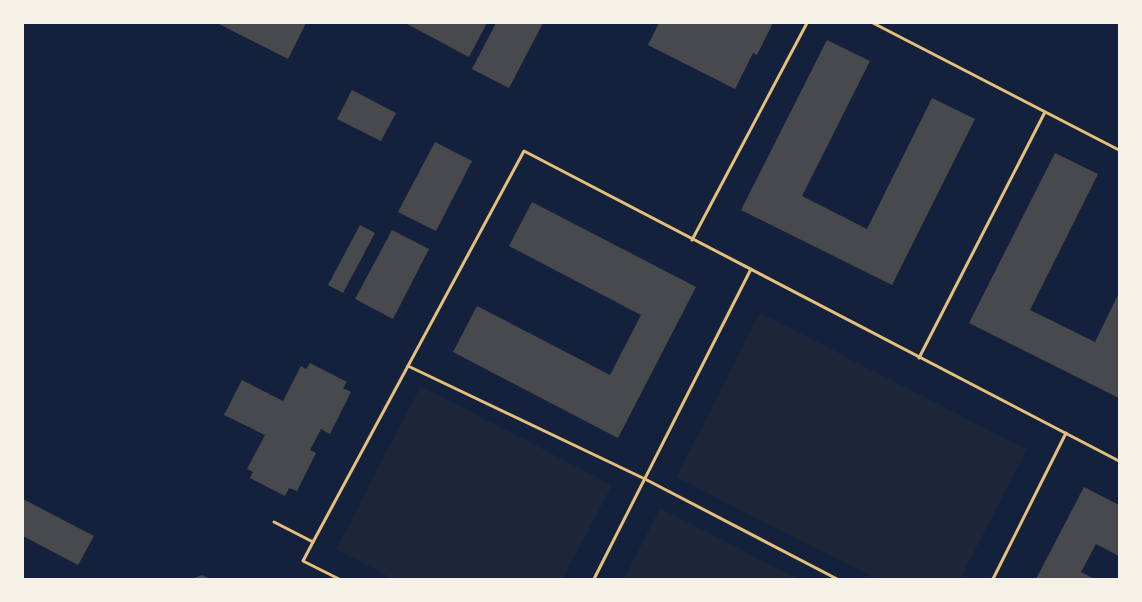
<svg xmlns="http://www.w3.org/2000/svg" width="1142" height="602" font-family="Jost,sans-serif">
<rect width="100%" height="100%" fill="#14213d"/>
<g fill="#1d2539">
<path d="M760,313l267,136 -67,130h-84l-200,-102z"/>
<path d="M421,386l191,99 -49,94h-170l-57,-30z"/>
<path d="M660,508l139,71h-175z"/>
</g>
<g fill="#48494c">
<path d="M217,23h89l-18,36z"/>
<path d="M405,23h82l-18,34z"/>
<path d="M496,23h47l-34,65 -37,-19z"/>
<path d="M659,23h114l-16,32 -4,-2 -18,36 -87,-44z"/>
<path d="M827,40l43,21 -68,135 65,33 65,-131 43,21 -83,166 -151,-75z"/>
<path d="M352,90l44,23 -15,28 -44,-22z"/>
<path d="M435,142l37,19 -36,70 -38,-19z"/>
<path d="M1055,153l43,21 -68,136 65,32 24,-49v105l-150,-75z"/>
<path d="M532,202l164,85 -78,151 -165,-86 24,-46 133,69 31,-60 -132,-69z"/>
<path d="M360,225l15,8 -32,60 -15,-8z"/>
<path d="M392,230l37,19 -36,70 -38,-20z"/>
<path d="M310,363l37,19 -4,6 8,4 -21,42 -9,-5 -11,21 6,3 -19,38 -8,-3 -4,8 -35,-18 3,-6 -6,-3 18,-34 -41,-20 18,-35 41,21 18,-35 5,3z"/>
<path d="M1084,487l35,18v51l-23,-12 -15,28 13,7h-58z"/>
<path d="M23,499l71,37 -16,29 -55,-29z"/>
<path d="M202,575l8,4h-19z"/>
</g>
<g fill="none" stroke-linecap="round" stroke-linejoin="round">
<g stroke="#e5c07b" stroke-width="3">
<path d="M873,23l246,127"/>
<path d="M692,240l115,-217"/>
<path d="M919,358l126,-246"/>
<path d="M408,366l237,113 192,100"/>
<path d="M274,522l39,20 -10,19 36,18"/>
<path d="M313,542l211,-391 595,310"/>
<path d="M594,579l157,-310"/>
<path d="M993,579l73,-146"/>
</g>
</g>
<rect width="1142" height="602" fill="none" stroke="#f6f1e7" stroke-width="48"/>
</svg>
